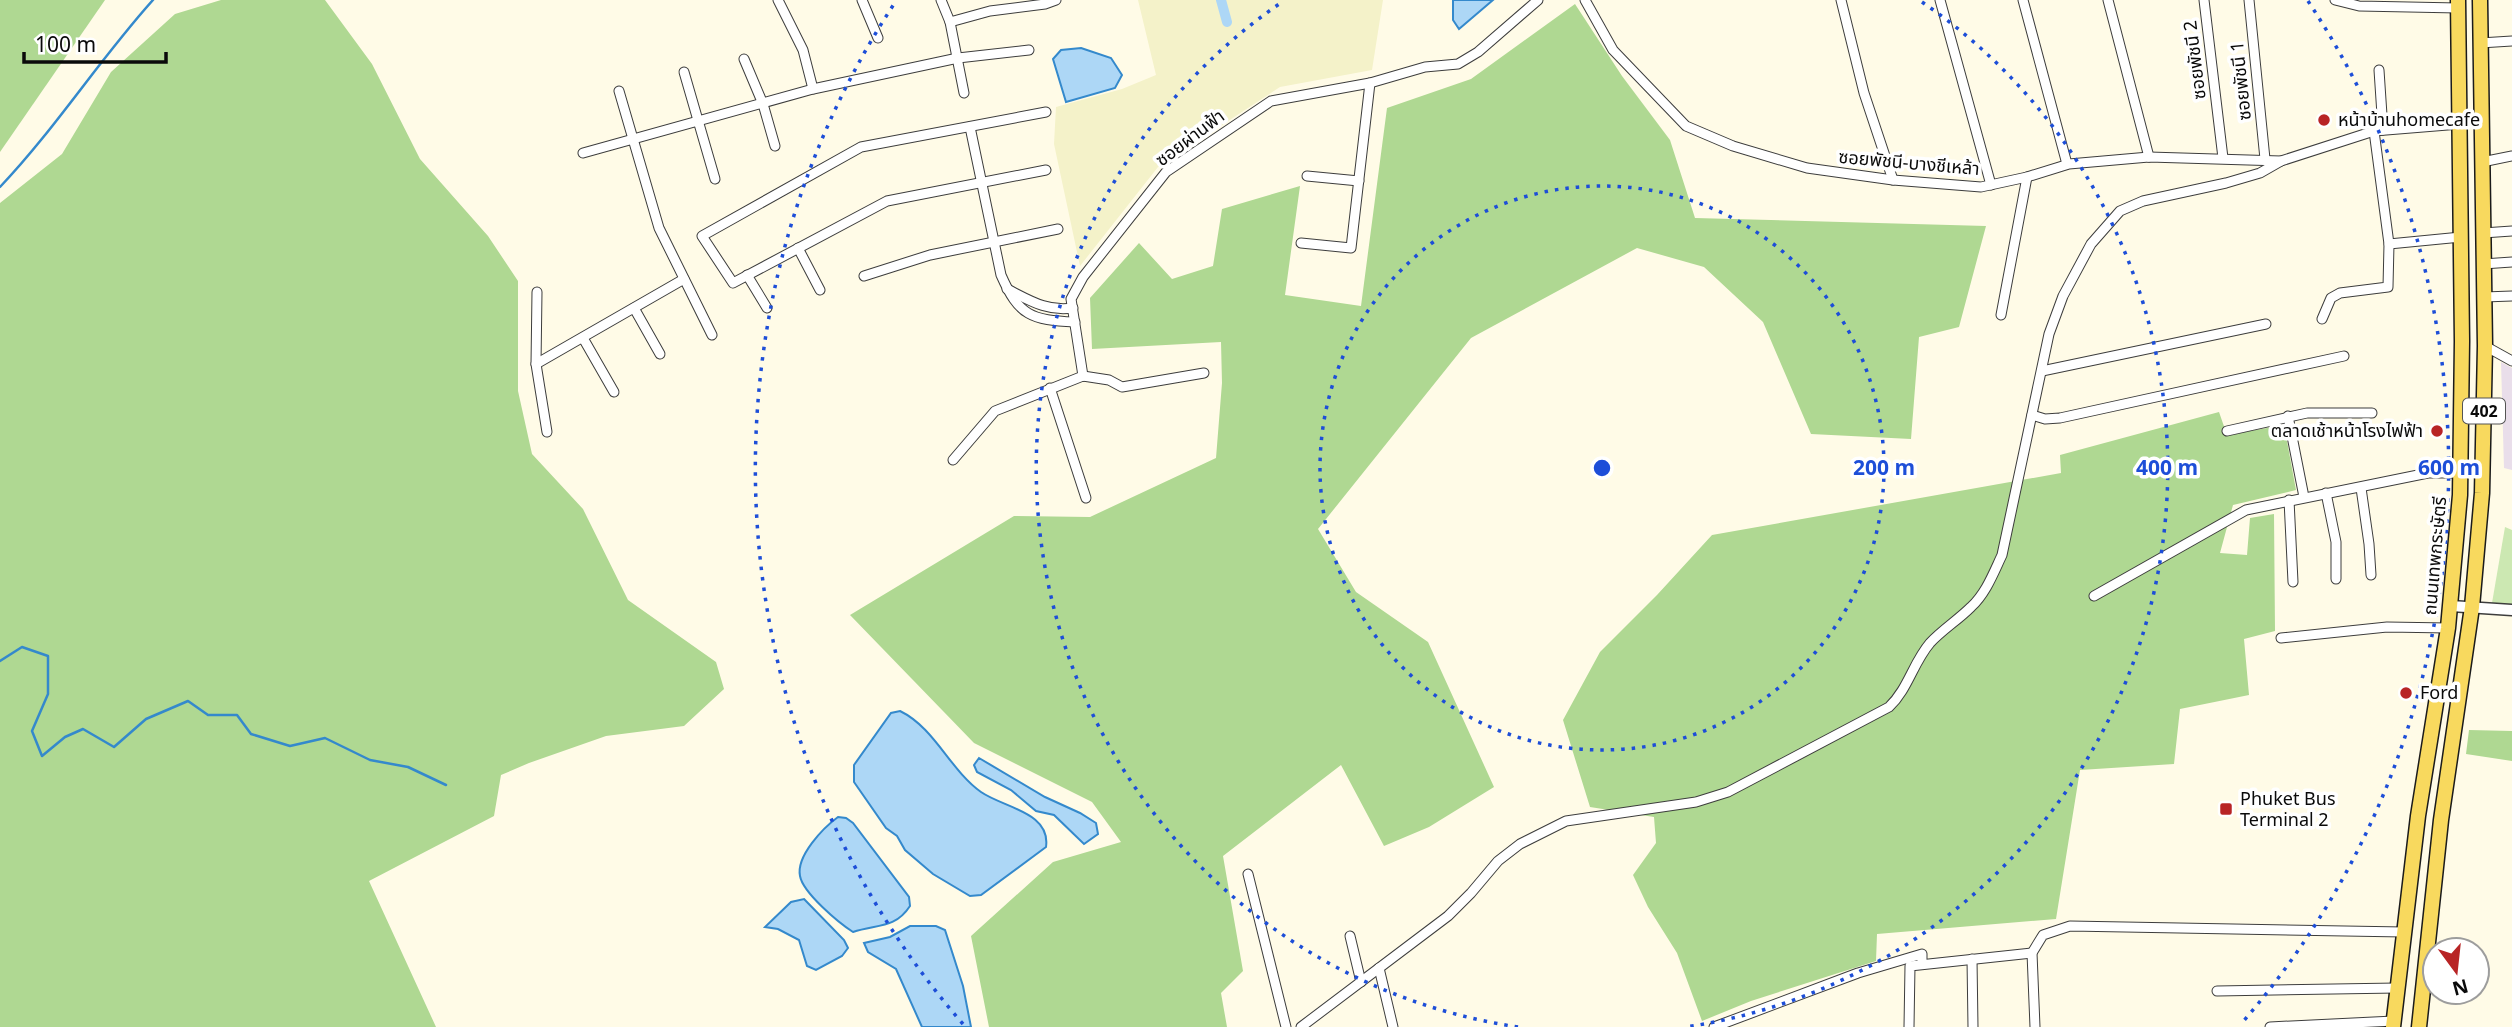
<svg xmlns="http://www.w3.org/2000/svg" width="2512" height="1027" font-family="Georgia,'Noto Sans Thai',serif">
<rect width="100%" height="100%" fill="#fffbe7"/>
<path fill="#e9deea" d="M2501,362l11,6v102l-8,-2z"/>
<path fill="#f4f2c9" d="M1138,0h245l-11,70 -92,17 -122,80 -78,99 -26,-122 2,-37 66,-18 34,-14z"/>
<path fill="#cce8b2" d="M2505,527l7,3v75l-20,-2z"/>
<g fill="#afd892">
<path d="M0,0h105l-105,152z"/>
<path d="M221,0h104l47,64 48,95 68,77 30,45v110l14,63 51,55 45,91 88,62 8,27 -40,37 -78,10 -77,27 -28,12 -7,41 -125,65 67,146h-436v-824l62,-49 49,-82 64,-58z"/>
<path d="M1575,4l47,72 48,64 25,78 291,8 -27,101 -40,10 -8,102 -100,-5 -48,-112 -59,-55 -67,-19 -166,90 -153,191 38,63 72,50 66,145 -65,40 -45,19 -43,-81 -118,91 20,115 -22,22 6,34h-238l-18,-91 82,-74 68,-20 -29,-40 -118,-59 -124,-128 164,-99 76,1 126,-59 6,-75 -1,-41 -129,7 -2,-51 49,-55 33,36 41,-13 9,-57 78,-23 -15,109 76,11 26,-198 84,-29z"/>
<path d="M2219,412l8,23 57,-10 12,65 -63,15 -13,48 27,2 3,-37 24,-4 1,117 -31,8 5,56 -69,14 -6,55 -94,6 -24,149 -179,15 -1,27 -125,40 -49,20 -25,-68 -29,-46 -15,-32 23,-32 -2,-26 -64,-10 -27,-87 37,-68 57,-57 55,-60 349,-62 -1,-18z"/>
<path d="M2469,730l43,1v30l-46,-7z"/>
</g>
<g fill="#add7f6" stroke="#3489cc" stroke-width="2">
<path d="M1453,0h40l-34,29 -6,-9z"/>
<path d="M1081,48l30,10 11,17 -7,13 -49,14 -13,-43 8,-9z"/>
<path d="M900,711c35,17 50,59 81,81 23,16 70,20 65,55l-65,48 -11,1 -37,-22 -28,-24 -8,-14 -11,-8 -32,-46v-17l37,-52z"/>
<path d="M979,758l66,39 35,16 16,10 2,11 -14,10 -30,-29 -18,-4 -25,-21 -34,-18 -3,-7z"/>
<path d="M838,817l8,1 7,5 56,74 1,9c-15,23 -33,18 -57,26 -14,-9 -50,-39 -53,-56 -4,-20 23,-48 38,-59z"/>
<path d="M804,899l40,41 4,8 -6,8 -26,14 -9,-4 -8,-26 -21,-11 -13,-2 26,-25z"/>
<path d="M910,926h26l9,4 18,56 8,41h-49l-26,-58 -28,-17 -4,-9 26,-6z"/>
</g>
<g fill="none" stroke-linecap="round" stroke-linejoin="round">
<g stroke="#3489cc" stroke-width="2.5">
<path d="M0,187c56,-59 99,-127 153,-187"/>
<path d="M0,661l22,-14 26,9v38l-16,37 10,25 23,-19 18,-8 31,18 32,-28 42,-18 20,14h29l14,19 39,12 35,-8 45,22 38,7 38,18"/>
</g>
<path stroke="#add7f6" stroke-width="10" d="M1221,0l6,22"/>
<g stroke="#3d3d3d" stroke-width="11">
<g id="minor">
<path d="M778,0l25,50 10,39"/>
<path d="M862,0l16,38"/>
<path d="M941,0l9,22 14,71"/>
<path d="M1585,0l28,50 73,76 47,20 74,22 86,12 88,7 46,-10 42,-13 80,-7 132,4 93,-30 86,-7"/>
<path d="M1841,0l23,93 29,87"/>
<path d="M1940,0l51,185"/>
<path d="M2023,0l44,164"/>
<path d="M2108,0l41,157"/>
<path d="M2204,0l19,158"/>
<path d="M2249,0l16,159"/>
<path d="M2335,0l24,6 99,2"/>
<path d="M950,22l40,-11 55,-7 11,-4"/>
<path d="M2480,43l32,-2"/>
<path d="M744,59l19,45 12,42"/>
<path d="M2379,70l4,60"/>
<path d="M684,72l31,107"/>
<path d="M619,91l40,137 53,107"/>
<path d="M1046,112l-185,35 -159,89 31,47 154,-82 159,-31"/>
<path d="M970,127l31,148c18,41 30,45 74,47"/>
<path d="M583,153l230,-64 145,-31 71,-8"/>
<path d="M2482,162l30,-6"/>
<path d="M1307,176l52,5"/>
<path d="M2483,233l29,-2"/>
<path d="M1301,243l50,5 19,-165"/>
<path d="M2389,244l72,-7"/>
<path d="M798,248l22,42"/>
<path d="M2483,264l29,-2"/>
<path d="M747,275l20,33"/>
<path d="M864,276l66,-21 128,-26"/>
<path d="M1007,289c22,11 40,23 66,19"/>
<path d="M537,292l-1,72 11,68"/>
<path d="M2484,297l28,-1"/>
<path d="M634,308l26,46"/>
<path d="M2001,315l26,-138"/>
<path d="M2322,319l9,-21 9,-5 48,-6 1,-43 -15,-113"/>
<path d="M583,338l31,54"/>
<path d="M2485,346l27,15"/>
<path d="M536,364l148,-85"/>
<path d="M2042,371l224,-47"/>
<path d="M1083,376l-12,-77 12,-22 83,-105 105,-71 99,-18 55,-16 33,-3 20,-12 60,-52"/>
<path d="M1083,376l26,4 13,7 82,-14"/>
<path d="M1050,388l36,110"/>
<path d="M2032,415l13,4 15,-1 284,-62"/>
<path d="M2288,416l16,81"/>
<path d="M2227,431l80,-18h65"/>
<path d="M953,460l42,-49 88,-35"/>
<path d="M2361,488l8,56 2,31"/>
<path d="M2326,493l10,49v37"/>
<path d="M2289,500l4,82"/>
<path d="M2094,596l152,-86 182,-37h33"/>
<path d="M2281,638l106,-11 61,1"/>
<path d="M1248,874l38,153"/>
<path d="M1350,936l11,46"/>
<path d="M1972,959l1,68"/>
<path d="M1379,968l14,59"/>
<path d="M2217,991l180,-3"/>
<path d="M1301,1027l147,-111 23,-23 27,-32 22,-17 46,-23 130,-19 32,-10 161,-85c19,-18 24,-44 41,-64 12,-13 28,-23 41,-36 15,-14 22,-33 31,-52l47,-221 14,-38 28,-52 29,-33 23,-10 83,-18 34,-10 21,-12"/>
<path d="M1714,1027l144,-54 64,-19v10"/>
<path d="M1909,1027l1,-61 122,-13"/>
<path d="M2035,1027l-3,-74 11,-18 27,-9 334,6"/>
<path d="M2270,1027l124,-6"/>
</g>
</g>
<g stroke="#3d3d3d" stroke-width="13">
<path id="tertiary" d="M2451,606l61,4"/>
</g>
<g stroke="#1b1b1b" stroke-width="17">
<g id="primary">
<path d="M2393,1027l25,-211 30,-188 12,-133 2,-154 -4,-341"/>
<path d="M2419,1027l22,-207 31,-213 10,-114 3,-147 -5,-346"/>
</g>
</g>
<use href="#minor" stroke="#fff" stroke-width="9"/>
<use href="#tertiary" stroke="#fff" stroke-width="10"/>
<use href="#primary" stroke="#f8d95e" stroke-width="14"/>
</g>
<g fill="none" stroke="#1d4ed8" stroke-width="3.5" stroke-dasharray="3.5 7">
<circle cx="1602" cy="468" r="282"/>
<path d="M1518 1027A565 565 0 0 1 1282 2M1922 2A565 565 0 0 1 1686 1027"/>
<path d="M963 1024A847 847 0 0 1 896 1M2308 1A847 847 0 0 1 2241 1024"/>
</g>
<g fill="#b82425" stroke="#fff" stroke-width="2.5">
<circle cx="2324" cy="120" r="7"/>
<circle cx="2437" cy="431" r="7"/>
<circle cx="2406" cy="693" r="7"/>
<rect x="2219" y="802" width="14" height="14" rx="3.5"/>
</g>
<g text-anchor="middle" stroke-width="7" stroke-linejoin="round" paint-order="stroke">
<rect fill="#fff" stroke="#545454" stroke-width="2" x="2463" y="398.5" width="42" height="25" rx="5"/>
<g font-size="16" font-weight="bold" fill="#0a0a0a">
<text x="2484" y="417">402</text>
</g>
<g font-size="18" fill="#0a0a0a" stroke="#fff">
<text transform="translate(2195 60) rotate(-97)" y="6">ซอยพัชนี 2</text>
<text transform="translate(2241 81) rotate(-96)" y="6">ซอยพัชนี 1</text>
<text transform="translate(1190 138) rotate(-37)" y="6">ซอยผ่านฟ้า</text>
<text transform="translate(1909 163) rotate(5)" y="6">ซอยพัชนี-บางชีเหล้า</text>
<text transform="translate(2435 556) rotate(-85)" y="6">ถนนเทพกระษัตรี</text>
</g>
<g font-size="18" fill="#0a0a0a" stroke="#fff" text-anchor="start">
<text x="2338" y="126">หน้าบ้านhomecafe</text>
<text x="2423" y="437" text-anchor="end">ตลาดเช้าหน้าโรงไฟฟ้า</text>
<text x="2420" y="699">Ford</text>
<text x="2240" y="805">Phuket Bus<tspan x="2240" dy="21">Terminal 2</tspan></text>
</g>
</g>
<circle cx="1602" cy="468" r="10" fill="#1d4ed8" stroke="#fff" stroke-width="3.5"/>
<g font-size="21" text-anchor="middle" font-weight="bold" fill="#1d4ed8" stroke="#fff" stroke-width="7" stroke-linejoin="round" paint-order="stroke">
<text x="1884" y="475">200 m</text>
<text x="2167" y="475">400 m</text>
<text x="2449" y="475">600 m</text>
</g>
<g transform="translate(2456 971) rotate(165)"><circle r="33" fill="#ffffff" stroke="#9d9d9d" stroke-width="2"/>
<path d="M0-5L12 26L0 18L-12 26Z" fill="#b82425"/>
<text y="-10" font-size="19" font-weight="bold" text-anchor="middle" fill="#0a0a0a">N</text>
</g>
<path d="M24 52v10h142v-10" fill="none" stroke="#0a0a0a" stroke-width="3.5"/>
<text x="35" y="52" font-size="21" fill="#0a0a0a" stroke="#ffffff" stroke-width="5" paint-order="stroke">100 m</text>
</svg>
